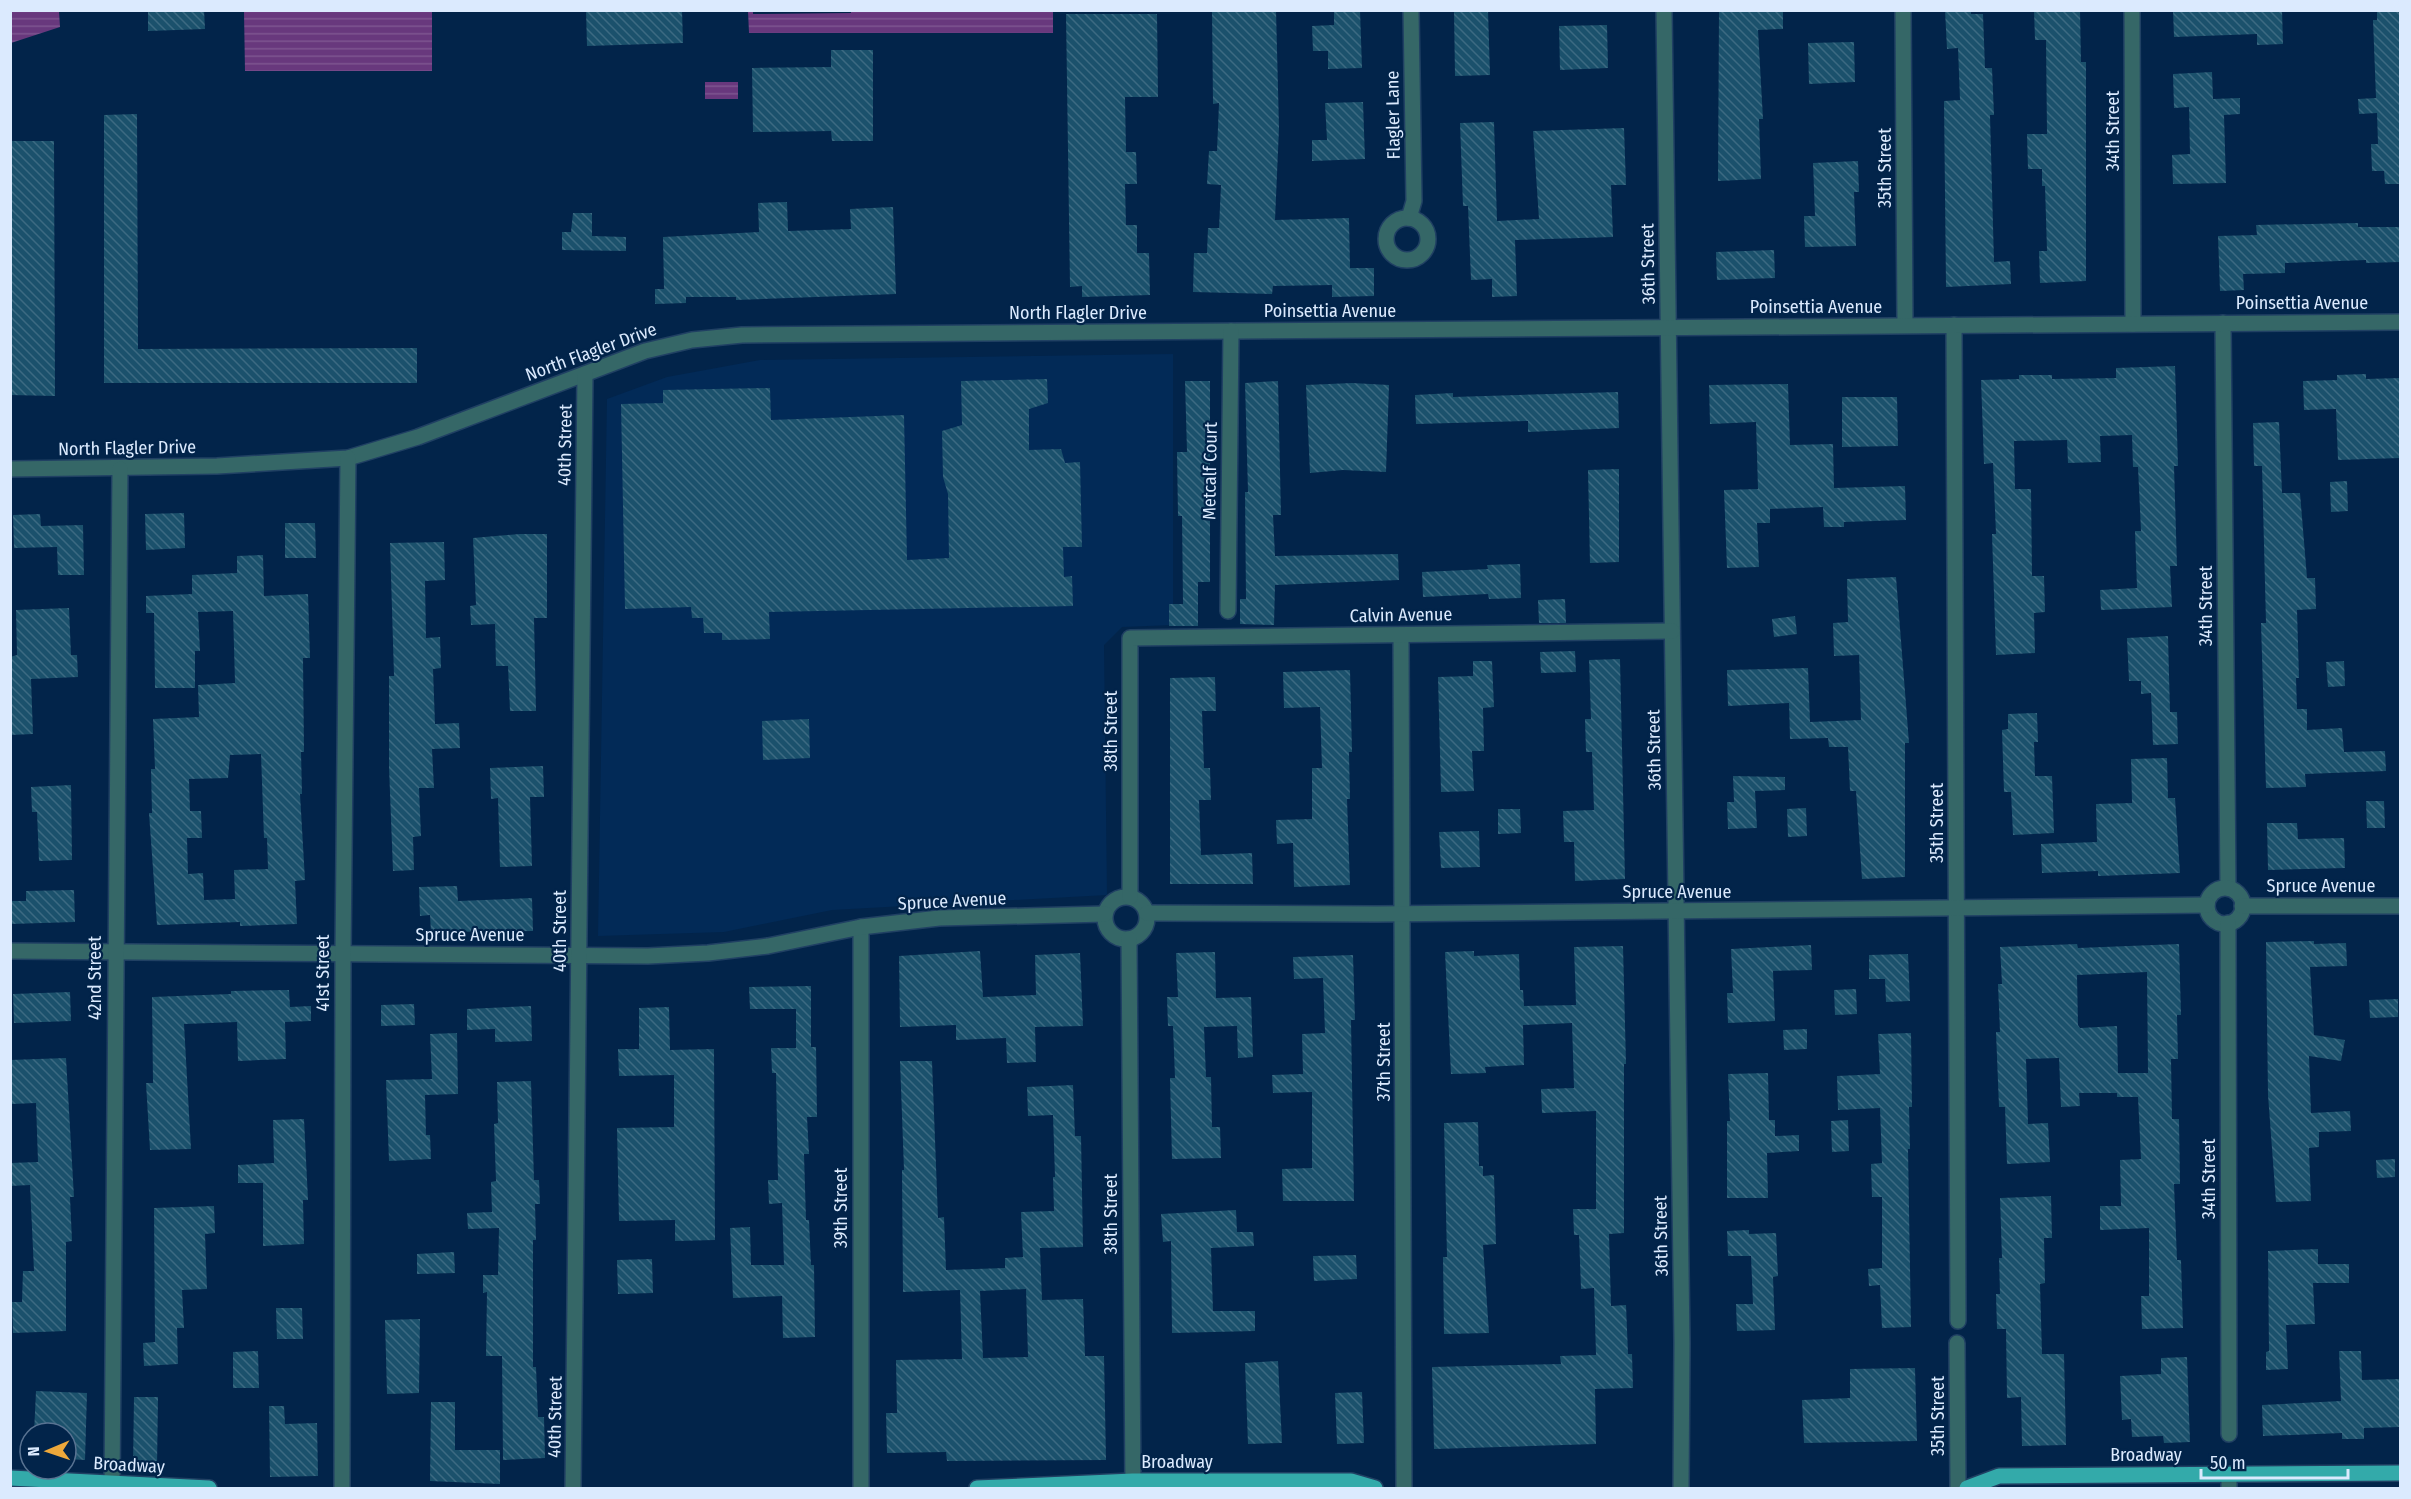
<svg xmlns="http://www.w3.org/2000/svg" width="2411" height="1499" font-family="'Fira Sans Condensed',sans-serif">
<defs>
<pattern id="water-rules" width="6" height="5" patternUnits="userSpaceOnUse" patternTransform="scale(1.5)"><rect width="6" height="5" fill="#68387d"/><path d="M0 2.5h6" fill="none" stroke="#7d5590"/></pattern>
<pattern id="building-back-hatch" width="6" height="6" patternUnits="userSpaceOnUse" patternTransform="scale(1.5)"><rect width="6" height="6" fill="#1b516c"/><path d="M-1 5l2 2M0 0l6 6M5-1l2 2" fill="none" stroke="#3c6a82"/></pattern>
</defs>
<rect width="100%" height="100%" fill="#02244a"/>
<path fill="#022a57" d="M1173,354v271l-51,2 -18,18 3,250 -275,15 -108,22 -126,4 9,-537 60,-22 93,-17z"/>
<g fill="url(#water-rules)">
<path d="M10,11h49l1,16 -49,16z"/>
<path d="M244,11h188v60h-187z"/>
<path d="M748,11h305v22h-304z"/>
<rect x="705" y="82" width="33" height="17"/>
</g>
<path fill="#02244a" d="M753,11l98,-1v3l-98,1z"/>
<g fill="url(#building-back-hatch)" fill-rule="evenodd">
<path d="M148,10h56l1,19 -57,2z"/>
<path d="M586,10h96l1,33 -96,3z"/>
<path d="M1212,10h64l3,118 -4,92 74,-2 1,50h24v28l-42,1v-12l-59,1 -1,8 -79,-2 1,-39h13l1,-25h11l2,-43 -14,-1 2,-33h8l2,-48 -6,1z"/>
<path d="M1334,10h26l2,58 -34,1v-18h-15l-1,-25 22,-1z"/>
<path d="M1454,10h34l2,65 -35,1z"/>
<path d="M1719,10h64v19l-25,1 5,89h-4l2,60 -43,2z"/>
<path d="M1945,10h26v4h12l2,54h7l2,47h-4l4,147 16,-1 1,23 -65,3 -2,-186 16,-1 -2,-52 -11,1z"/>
<path d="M2034,10h46l1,52h5v219l-46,2 -1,-32h8l-2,-65h-3v-17h-14l-1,-35h20l-1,-94h-11z"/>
<path d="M2173,10h109l1,34 -26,1v-11l-83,3z"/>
<path d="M2377,10h23v174h-15l-1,-13h-12l-1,-27h7l-1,-31 -18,1 -1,-15 18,-1 -3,-78h4z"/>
<path d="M1066,14h91l1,83h-33l1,55h10l1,32h-12l1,41h11v28h12l1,42 -68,2v-11l-12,1z"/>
<path d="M1607,25l1,43 -48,2 -1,-44z"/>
<path d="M1854,42l1,40 -46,2 -1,-41z"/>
<path d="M831,50h42v91h-41l-1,-10 -78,1 -1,-64 79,-1z"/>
<path d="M2212,72l1,27 27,-1v16l-16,1 2,68 -53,1 -1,-29 18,-1 -1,-47 -15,1 -1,-34z"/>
<path d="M1363,102l2,57 -53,2v-21h15l-2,-37z"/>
<path d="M137,114l1,235 279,-1v35h-313v-268z"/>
<path d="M1494,122l3,99 42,-2 -6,-88 91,-3 2,57h-15l2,52 -98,3 2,56 -25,1v-18l-21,1 -3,-74h-5l-3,-83z"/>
<path d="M10,141h44l1,255 -45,-1z"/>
<path d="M1858,161l1,31h-5l2,54 -51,1 -1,-31h11l-2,-53z"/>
<path d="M787,202l1,29 63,-2 -1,-20 43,-2 3,87 -160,6v-3h-50v6l-31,1v-15h9l-1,-52 96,-5 -1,-29z"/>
<path d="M573,213h19v23l34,1v14l-64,-1v-18h9z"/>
<path d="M2358,223v4h42v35l-34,1v-3l-81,3v10l-42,1 1,16 -24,1 -2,-55 39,-1 -1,-10z"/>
<path d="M1774,250l1,28 -58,2 -1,-28z"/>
<path d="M2175,366l3,100h-4l3,100h-7l2,41 -71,3 -1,-20 37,-2 -2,-57h6l-3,-64h-5l-1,-32 -32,1 1,26 -33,1 -1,-23 -53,1 1,48h16l1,87h12l1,36 -11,1 1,40 -39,2 -4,-121h4l-3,-71 -9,1 -3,-84 38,-1v-4h33v4l64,-1v-10z"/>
<path d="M2366,374v5l34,-1v80l-62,2 -2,-51 -32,1 -1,-29 34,-1v-5z"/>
<path d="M1047,379l1,24 -19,6v41l32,-1 4,14 15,-1 2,85h-19l1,30 8,-1 1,30 -304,6 1,27 -48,1v-7h-18l-1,-15h-11l-1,-11 -66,2 -4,-205 42,-1v-13l107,-2 1,32 133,-5 3,145 42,-2 -1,-64 -5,-17 -1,-46 20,-6 -1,-44z"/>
<path d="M1185,381h25v201h-12v44h-29v-22h14l-1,-88h-4l-1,-64h10z"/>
<path d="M1278,381l3,134h-8l2,41 123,-2 1,26 -124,5 -1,40 -34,-1v-25h6l-1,-107h3l-3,-109z"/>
<path d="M1352,383l37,2 -3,87 -43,-2 -33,3 -4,-88z"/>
<path d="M1788,384l2,61 43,-1 1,44 71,-2 1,34 -62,2v5h-20l-1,-20 -53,2v14h-13l2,44 -32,1 -3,-78 34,-1 -2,-67 -46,2 -1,-39z"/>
<path d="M1618,392l1,36 -91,4v-11l-112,3 -1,-29 38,-2v4z"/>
<path d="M1842,397h55l1,49 -56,1z"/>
<path d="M2279,422l3,71h18l7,85h8l1,31 -19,1 2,68h-3l1,31h10v21l35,-2 2,24 41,-1 1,20 -81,3 1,13 -40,1 -5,-165h5l-4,-157h-8l-1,-43z"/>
<path d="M1619,469v93l-29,1 -2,-93z"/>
<path d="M2347,481l1,30 -17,1 -1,-30z"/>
<path d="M184,513l1,35 -39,2 -1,-36z"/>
<path d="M40,514l1,12 42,-1 1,50h-26l-1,-28 -43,1 -1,-33z"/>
<path d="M285,523h30l1,35h-31z"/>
<path d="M520,534h27v84h-13l2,93h-26l-2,-45h-12l-1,-42 -24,1 -1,-19 6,-1 -3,-67z"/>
<path d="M444,542l1,38 -20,1 1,57 14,-1 1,31 -8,1 2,55 24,-1 1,25 -28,1 2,39h-15l2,48 -8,1 1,33 -21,1 -4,-104v-91h5l-4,-133z"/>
<path d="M263,555l1,41 44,-2 2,64h-7l1,94h-3l1,42h-2l5,86 -10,1 2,43 -57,2v-4l-83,3 -8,-112h3l-1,-44h4l-2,-50 46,-2 -1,-32 37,-2 -2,-72 -35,1 2,39h-5v37h-40l-1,-75h-8v-17l46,-2v-19l45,-2v-17zM261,754l3,84h3l1,31 -34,1 1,29 -31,1 -1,-27 -15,1 -1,-36h15l-1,-27h-11l-1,-32 39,-1 2,-23z"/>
<path d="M1520,564l1,34 -32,1 -1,-5 -65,3 -1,-25 66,-3 -1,-4z"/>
<path d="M1896,577l13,166h-4v134l-43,2 -6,-88h-6l-2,-44h-19l-1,-9 -38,1 -1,-36 -61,3 -1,-36 81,-2 2,54 51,-2 -2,-65 -25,1 -1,-33 15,-1 -1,-43z"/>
<path d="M1565,599l1,24h-27l-1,-23z"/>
<path d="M69,608l2,47h6l1,22 -47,2 2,55 -23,1v-78l7,-2 -1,-45z"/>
<path d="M1795,616l2,18 -23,3 -2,-18z"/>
<path d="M2168,636l2,76h7l1,32 -25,1 -2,-52 -10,1v-13h-12l-2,-43z"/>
<path d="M1575,651l1,21 -35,1 -1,-21z"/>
<path d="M1620,659l5,220 -50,2 -1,-39h-10l-1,-31 31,-1 -2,-58h-6l-1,-33h6l-2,-59z"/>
<path d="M1473,661h19l2,46 -11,1 1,43h-12l2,40 -33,1 -3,-115 35,-1z"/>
<path d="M2344,661l1,25 -17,1 -2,-25z"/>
<path d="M1350,670l2,82h-3l1,47h-3l3,86 -56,2 -1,-44 -16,1 -1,-24 36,-1v-51h10l-2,-61 -36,1 -1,-36z"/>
<path d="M1215,677l1,34h-14l2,57h6l1,32h-12l2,55 51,-2 1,31h-83v-206z"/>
<path d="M2037,713l1,29h-4l1,34h17l2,57 -41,2 -2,-43h-7l-2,-62 6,-1v-15z"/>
<path d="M809,719l1,39 -47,2 -1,-39z"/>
<path d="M2167,758l1,40h7l5,75 -82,3v-5l-56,2 -1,-29 56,-2 -1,-38 36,-1 -1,-44z"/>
<path d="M543,766l1,31h-14l2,69 -32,1 -2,-69 -7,1 -1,-31z"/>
<path d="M1733,776l52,1v13l-30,1 2,37 -29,1 -1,-27h7z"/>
<path d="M71,785l1,75 -33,1 -2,-49h-5l-1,-25z"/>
<path d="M2366,801h18l1,27h-18z"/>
<path d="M1806,808l1,28 -19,1 -1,-28z"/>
<path d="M1498,809h22l1,24 -23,1z"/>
<path d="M2267,823h30l1,16 46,-1 1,30 -77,2z"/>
<path d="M1479,831l1,36 -39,1 -2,-36z"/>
<path d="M457,886l1,15 74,-3 1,33 -102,1 -1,-17 -10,1 -1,-29z"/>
<path d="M74,890l1,32 -64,2 -1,-23h16v-10z"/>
<path d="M2314,941v3l32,-1 1,23 -37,1 4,68 31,5 -4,21 -32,-5 2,57 39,-2 1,20 -32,1v15l-10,1 2,53 -35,1 -8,-107 -2,-153z"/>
<path d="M2077,944l1,4 101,-4 2,71h-4l1,44h-7l1,60h7l1,65h-6l3,76h4l2,68 -41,1 -1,-33h8v-68l-49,2v-24h21l-1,-46 21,-1 -3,-62h-21v-4h-38l1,13 -19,1 -2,-49 -33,1 2,65 20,-1 2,39 -43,2 -2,-57h-6l-3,-75h4l-2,-48h4l-2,-37zM2147,972l1,101h-30l-1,-47 -37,2 -2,-3 -1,-50z"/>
<path d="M1811,945l1,25 -39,1 2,50 -47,2 -1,-30h6l-2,-44z"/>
<path d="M1623,946l3,118h-2v169l-15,1 2,72 15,-1 2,49h4l1,34 -38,1 1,55 -162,5 -2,-82 129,-3 -1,-8 36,-1 -2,-67 -13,1 -2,-54h-5l-1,-26h23v-98l-54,2 -1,-24 33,-1 -2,-65 -49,2 1,40 -39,2 1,6 -35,1 -6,-122 29,-1v5l45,-2 1,36h3l1,16 52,-1 -2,-58z"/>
<path d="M980,951l3,46 53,-2 -1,-40 45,-2 3,73 -48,1 1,35 -29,1 -1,-25 -50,2v-15l-56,2 -1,-71z"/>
<path d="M1215,952l1,46 35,-1 2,60 -15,1 -1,-32 -33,1 2,50h5l1,50h8l1,31 -49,1 -2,-81h5l-2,-52h-5l-1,-29h11l-2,-44z"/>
<path d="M1908,954l2,47 -24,1 -1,-23h-16v-24z"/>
<path d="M1353,955l2,65h-4l3,181h-71l-1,-32 30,-1v-76l-39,1 -1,-18 31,-1 -1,-40 23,-1 -2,-55 -29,1 -1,-22z"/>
<path d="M811,986v61h5l1,70h-10l2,37h-5l2,66h3l2,45h3l1,72 -32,1 -1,-42 -49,2 -3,-70 20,-1 1,38h33l-2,-62 -13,1 -1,-24h10l-2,-107h-4l-1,-25h25v-39h-46l-1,-22z"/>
<path d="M1856,989l1,25 -22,1 -1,-25z"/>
<path d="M289,990l1,17 21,-1v15l-26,1 1,37 -48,2 -1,-39 -53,2 7,125 -41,1 -4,-67h7l-1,-86 79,-3v-3z"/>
<path d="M70,992l1,29 -57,2 -1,-29z"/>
<path d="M2398,999v18l-28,1 -1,-18z"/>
<path d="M414,1004l1,21 -34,1v-21z"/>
<path d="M531,1006l1,35 -37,1v-13l-28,1v-21z"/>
<path d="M669,1007l1,43 44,-1 1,191 -40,1v-21l-56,1 -2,-93 57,-1v-52l-55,1 -1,-27h21v-41z"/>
<path d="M1807,1029v20l-23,1 -1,-20z"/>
<path d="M457,1033l1,61 -33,1 1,40h4l1,24 -42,2 -3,-81 46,-1 -2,-45z"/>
<path d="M1911,1033l1,74h-3l1,42h-2l3,178 -29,1 -2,-43 -11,1 -1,-17 14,-1v-71h-10l-1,-33 11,-1 -2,-55 -42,2 -1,-34 43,-2 -2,-40z"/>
<path d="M66,1058l8,139h-4l2,44 -6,1v89l-53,2 -1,-31h10l1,-31h11l-4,-86 -20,1v-23l28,-1 -2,-59 -24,1 -2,-44z"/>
<path d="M900,1061h32l6,157 6,-1 2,53 59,-2v-10l18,-1 -2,-45 33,-1 -1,-34h2l-2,-62 -25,1 -1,-29 46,-2 2,51h6l2,111 -43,1 2,52 41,-1 2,57h19l2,104 -159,1 -1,-9 -59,1 -1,-40h11l-1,-53 66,-1 -2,-69 -57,2 -1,-122h2zM1026,1289l2,68 -45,1 -3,-67z"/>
<path d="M1768,1073l1,47h6v16l24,-1v16l-32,2 1,45h-41v-77h3l-2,-47z"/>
<path d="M531,1081l3,99h5l1,24h-5l1,36h-3v127h3l2,50h6l1,41 -42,2 -1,-104h-16l1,-64 -4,1v-18h15l1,-47 -31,1 -1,-16 25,-1 -1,-30 5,-1 -2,-57 4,-1 -1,-41z"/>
<path d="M304,1119l4,81h-5l1,44 -41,2v-63h-25v-18l36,-2 -1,-43z"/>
<path d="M1848,1120l1,31 -17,1 -1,-31z"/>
<path d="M1478,1122l1,44h4v10l11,-1 2,69 -13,1 6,88 -45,1 -1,-77h4l-3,-134z"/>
<path d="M2395,1159v18l-18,1 -1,-18z"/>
<path d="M2051,1196l1,42h-8l1,45 -5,1 2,70h22l2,91 -44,1 -1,-49 -14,1 -1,-69h-9l-1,-35h4l-1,-36h3l-2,-60z"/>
<path d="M214,1206l1,27 -10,1 2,55 -25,1 2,38h-7l1,36 -34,2 -1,-23 12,-1 -1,-134z"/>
<path d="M1236,1210l1,22h16l1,14 -43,2 2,63h42v20l-83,2 -1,-92 -8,1 -2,-28z"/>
<path d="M1749,1230v4l27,-1 2,43 -5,1 2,53 -38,1 -1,-27h17l-2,-48h-23l-1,-25z"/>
<path d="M2318,1249v15h31v19h-36l2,41 -29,1 2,44 -22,1v-18l3,-1 -1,-100z"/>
<path d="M454,1252l1,21 -38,1v-20z"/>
<path d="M1356,1255l1,24 -43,2 -1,-25z"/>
<path d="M652,1259l1,34 -35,1 -1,-34z"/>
<path d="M276,1308h26l1,31h-26z"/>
<path d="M420,1319l-1,74 -32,1 -2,-74z"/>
<path d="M258,1351l1,37h-26v-36z"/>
<path d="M2339,1351h22l1,29 38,-1v48l-36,1v11h-22v-6l-79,3 -1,-31 79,-4z"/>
<path d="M2187,1357l3,85 -26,1 -1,-7 -31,1 -1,-18 -9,1 -2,-44 41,-2v-16z"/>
<path d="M1278,1361l4,82 -34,1 -3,-81z"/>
<path d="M1915,1368l2,73 -113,2 -2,-43 48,-2v-29z"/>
<path d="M36,1391l51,2 -2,67 -19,-1v-26h-32z"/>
<path d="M1362,1392l2,51 -27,1 -2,-51z"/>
<path d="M134,1397h24l-1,70 -24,-1z"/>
<path d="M431,1402h24v48h45v34l-70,-3z"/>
<path d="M269,1406h15l1,18 32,-1 1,53 -48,1z"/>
</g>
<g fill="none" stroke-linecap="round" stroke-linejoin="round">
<g stroke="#204063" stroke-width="18">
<g id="minor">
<path d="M1664,10l18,1333 -1,145"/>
<path d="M1903,10l2,315"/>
<path d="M2132,10l1,314"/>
<circle cx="1407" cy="239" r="21"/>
<path d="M1409,218l5,-17 -3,-191"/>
<path d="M2223,323l5,565"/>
<path d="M1954,325l4,996"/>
<path d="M10,469l207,-3 131,-8 70,-21 227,-86 47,-11 50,-5 1658,-13"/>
<path d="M1228,611l3,-280"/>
<path d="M1401,635l3,853"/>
<circle cx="2225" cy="906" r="18"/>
<circle cx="1126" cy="918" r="21"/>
<path d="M1130,897v-259l542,-7"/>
<path d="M2242,906h158"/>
<path d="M1147,913l230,1 830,-9"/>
<path d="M2228,923l1,511"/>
<path d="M861,927v561"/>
<path d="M1129,939l4,549"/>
<path d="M10,951l638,5 60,-3 60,-7 93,-19 78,-9 166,-4"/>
<path d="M1957,1343l1,145"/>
<path d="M2229,1474v14"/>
<path d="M112,1488l8,-1019"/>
<path d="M342,1488l1,-534 5,-496"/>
<path d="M573,1488l12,-1114"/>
</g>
</g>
<g stroke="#204063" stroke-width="18">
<g id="major">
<path d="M10,1478l199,10"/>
<path d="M977,1488l156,-7h218l24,7"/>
<path d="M1967,1488l32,-12 401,-3"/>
</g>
</g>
<use href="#minor" stroke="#356767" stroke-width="15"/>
<use href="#major" stroke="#3aa" stroke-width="15"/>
</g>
<g text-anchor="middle" stroke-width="4.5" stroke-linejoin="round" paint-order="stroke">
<g font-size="18" fill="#dbeafe" stroke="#02244a">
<text transform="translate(1393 115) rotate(-91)" y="6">Flagler Lane</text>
<text transform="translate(2113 131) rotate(-90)" y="6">34th Street</text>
<text transform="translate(1885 168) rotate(-90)" y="6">35th Street</text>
<text transform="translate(1648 264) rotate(-91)" y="6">36th Street</text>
<text x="2302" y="309">Poinsettia Avenue</text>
<text x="1816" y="313">Poinsettia Avenue</text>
<text x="1330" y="317">Poinsettia Avenue</text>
<text x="1078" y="319">North Flagler Drive</text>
<text transform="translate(591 352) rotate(-20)" y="6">North Flagler Drive</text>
<text transform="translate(565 445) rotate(-89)" y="6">40th Street</text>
<text transform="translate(127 448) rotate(-1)" y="6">North Flagler Drive</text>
<text transform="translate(1210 471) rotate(-89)" y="6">Metcalf Court</text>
<text transform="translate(2206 606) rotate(-90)" y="6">34th Street</text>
<text transform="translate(1401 615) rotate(-1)" y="6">Calvin Avenue</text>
<text transform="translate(1111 731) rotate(-90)" y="6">38th Street</text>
<text transform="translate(1654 750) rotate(-91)" y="6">36th Street</text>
<text transform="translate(1937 823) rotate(-90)" y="6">35th Street</text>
<text x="2321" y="892">Spruce Avenue</text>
<text x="1677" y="898">Spruce Avenue</text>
<text transform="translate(952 901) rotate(-3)" y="6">Spruce Avenue</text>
<text transform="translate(560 931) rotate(-90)" y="6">40th Street</text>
<text x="470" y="941">Spruce Avenue</text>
<text transform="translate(323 973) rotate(-90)" y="6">41st Street</text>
<text transform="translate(95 978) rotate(-90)" y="6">42nd Street</text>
<text transform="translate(1384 1062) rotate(-90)" y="6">37th Street</text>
<text transform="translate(2209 1179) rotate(-90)" y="6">34th Street</text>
<text transform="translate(841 1208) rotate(-90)" y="6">39th Street</text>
<text transform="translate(1111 1214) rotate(-90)" y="6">38th Street</text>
<text transform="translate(1661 1236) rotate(-91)" y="6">36th Street</text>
<text transform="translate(1938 1416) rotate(-90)" y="6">35th Street</text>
<text transform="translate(555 1417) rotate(-89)" y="6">40th Street</text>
<text x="2146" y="1461">Broadway</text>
<text x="1177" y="1468">Broadway</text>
<text transform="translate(129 1465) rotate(3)" y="6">Broadway</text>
</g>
</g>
<rect width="2411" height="1499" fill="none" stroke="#dbeafe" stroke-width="24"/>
<g transform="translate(48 1451) rotate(268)"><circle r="28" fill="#02244a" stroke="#597392" stroke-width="1.5"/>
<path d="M0-4.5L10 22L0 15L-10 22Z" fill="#eda83b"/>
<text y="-9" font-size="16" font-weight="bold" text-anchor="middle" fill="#dbeafe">N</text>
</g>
<path d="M2201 1469v9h147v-9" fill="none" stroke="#dbeafe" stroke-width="3"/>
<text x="2210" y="1469" font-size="18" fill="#dbeafe" stroke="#02244a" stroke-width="4.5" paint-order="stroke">50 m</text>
</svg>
